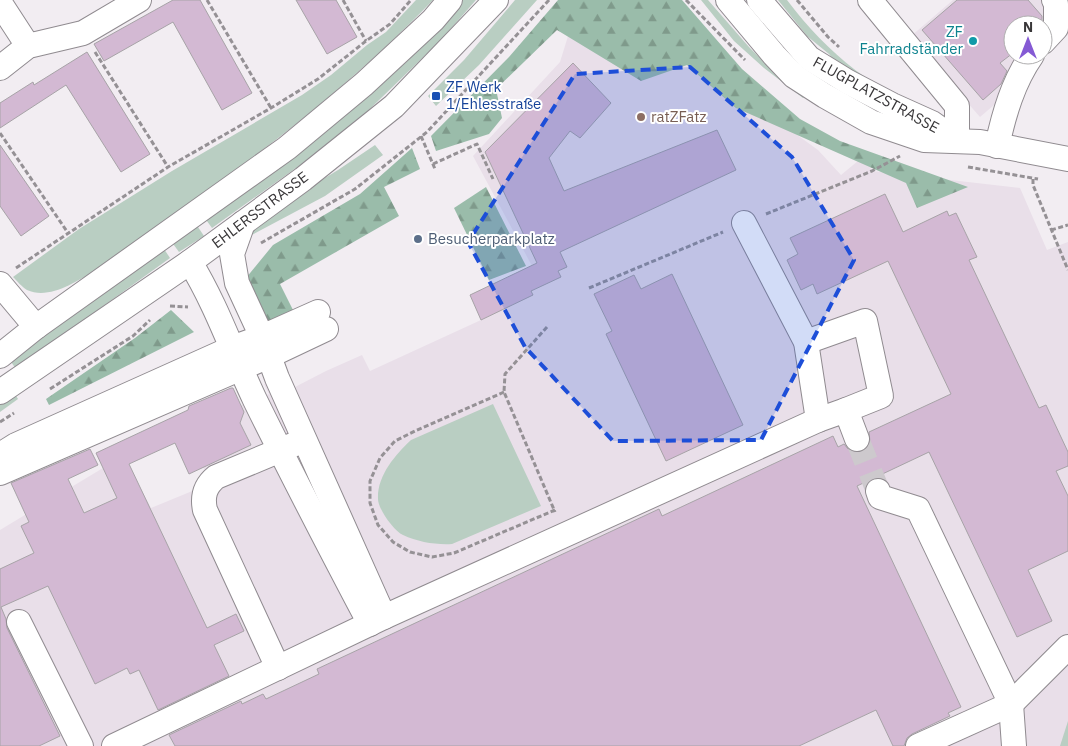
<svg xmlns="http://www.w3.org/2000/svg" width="1068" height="746" font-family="'IBM Plex Sans',sans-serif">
<defs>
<pattern id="forest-firs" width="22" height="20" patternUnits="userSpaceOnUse" patternTransform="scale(1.25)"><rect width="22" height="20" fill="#9abcaa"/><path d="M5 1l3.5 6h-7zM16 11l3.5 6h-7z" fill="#7f9a8b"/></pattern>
</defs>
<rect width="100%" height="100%" fill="#f2edf2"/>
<g fill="#e9dfe9">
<path d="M587,0l141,85 90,65 23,25 23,-19 8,15 148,17 27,62 21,-8v504h-1068v-216l103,-62 29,23 8,-4 11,21 51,-21 7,-8 -6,-12 44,-20 2,-5 -9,-19 4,-11 -3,-7 28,-11 -5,-10 25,-11 6,14 31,-16 36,-16 8,16 111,-51 -11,-25 62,-29 -59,-110 87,-94 13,-42z"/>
<path d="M953,0h115l-12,4 -5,22 -38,-1v30h11l-23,44 -21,18 -70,-80z"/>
</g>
<g fill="#b9cec2">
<path d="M416,0h17c-31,32 -63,62 -97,91 -76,65 -161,122 -243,181 -18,10 -44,28 -66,18 -5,-3 -10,-9 -14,-13l66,-48 93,-58 130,-76 29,-20 36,-30 19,-13z"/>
<path d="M462,0h14l-36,41 -95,92 -133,95 -8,-11 224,-181z"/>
<path d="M515,0h22l-58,65 -43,41 -8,-10 36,-36z"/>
<path d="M701,0h7l41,47 18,18 39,28 -3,5 -39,-30 -30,-27z"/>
<path d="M778,0h9c41,54 90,95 156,115l3,3 -38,-12 -29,-13 -27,-15 -11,-9 -12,-15 -22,-18z"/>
<path d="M375,145l8,10 -58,41 -79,42 18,-23 74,-45z"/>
<path d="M196,224l8,12 -25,16 -8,-11z"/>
<path d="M162,246l8,12 -154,111 -7,-10z"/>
<path d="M13,391l5,8 -18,13v-11z"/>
<path d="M493,404l48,102 -89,38c-16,1 -34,-2 -49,-9 -9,-4 -25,-26 -25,-36 -1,-23 17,-44 33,-59z"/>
<path d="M1068,721v25h-8z"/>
</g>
<g fill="url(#forest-firs)">
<path d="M558,0h124l60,69 58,50 40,22 128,46 -51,21 -11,-25 -170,-75 -49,-43 -46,16 -84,-51 -61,59 6,29 -13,16 -53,17 -5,-15 78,-79z"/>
<path d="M412,148l8,21 -36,18 15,29 -119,68 16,32 -28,10 -22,-48 27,-33 87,-51z"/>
<path d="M486,187l40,79 -37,14 -35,-72z"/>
<path d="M171,310l23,22 -145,73 -3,-6 89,-61z"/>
</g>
<g fill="#d3b9d3" stroke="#a7a3a7">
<path d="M173,0h27l52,93 -30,17 -49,-88 -69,39 -10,-17z"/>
<path d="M296,0h40l21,37 -30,17z"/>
<path d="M957,0h71l14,16v7l-2,2h-27v28l-13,10 7,8 -6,13 -18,16 -61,-70z"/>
<path d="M87,52l63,102 -29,18 -55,-87 -66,43v-25l33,-21 1,3z"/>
<path d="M573,63l38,40 -31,35 -10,-7 -21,27 15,33 153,-61 19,40 -176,82 7,15 -9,4 3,6 -30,14 2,4 -52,25 -11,-25 67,-32 -52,-111z"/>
<path d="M0,145l49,71 -28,20 -21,-30z"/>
<path d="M885,194l18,38 44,-21 2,5 7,-3 21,44 -8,3 70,148 7,-3 22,47v14l-12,5 12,25v55l-40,19 24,51 -35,16 -88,-185 -72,34 104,221 -13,6 2,3 -38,18 -5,4 -3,8h-11l-17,-36 -77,36h-624l-6,-11 72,-34 1,3 21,-10 3,5 53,-25 -2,-5 342,-160 3,7 171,-80 5,11 6,-3 4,5 6,3h8l6,-5 2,-5 -1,-10 82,-38 -63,-133 -71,33 -4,-10 -12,6 -14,-30 11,-6 -8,-16z"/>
<path d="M672,274l71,151 -77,36 -60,-127 6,-3 -18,-37 40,-19 7,14z"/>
<path d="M231,388h2l11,24 -4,11 11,22 -62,29 -14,-31 -46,21 78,164 29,-14 8,17 -30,14 15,31 -71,34 -19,-40 -9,4 -3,-6 -32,16 -47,-98 -47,21 5,12 1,9 53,108 -21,10h-39v-177l34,-16 -13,-27 8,-4 -18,-39 79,-34 8,16 -30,14 16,34 33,-15 -21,-45 92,-43 1,-4z"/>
</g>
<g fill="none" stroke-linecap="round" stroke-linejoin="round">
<path stroke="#cdc9cd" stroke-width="24" stroke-dasharray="24 12" stroke-linecap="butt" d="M857,439l21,52"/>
<g stroke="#908b90" stroke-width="26">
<g id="minor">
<path d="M728,0l46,55 20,21 31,20 46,26 53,18 56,2 88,17"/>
<path d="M759,0l50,58 39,24 44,23 40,18 25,18"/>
<path d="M870,0l87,106v35"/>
<path d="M0,3l28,43"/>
<path d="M1043,42l13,-14v-24l-2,-4"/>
<path d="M0,68l28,-22 55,-13 56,-33"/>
<path d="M997,146c7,-32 16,-64 35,-91"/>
<path d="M243,223l-11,31 5,29 25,54 15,41 107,239"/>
<path d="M744,223l62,119 12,78"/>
<path d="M190,262c27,44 43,92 65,138 37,75 76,150 115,224"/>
<path d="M0,284l36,43"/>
<path d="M806,342l59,-21 16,75 -35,14"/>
<path d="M0,356l36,-29 251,-179 77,-64 69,-64 17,-20"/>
<path d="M0,392l190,-130 113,-83 91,-73 102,-106"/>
<path d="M0,455l16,-10 216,-97 30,-11 56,-25"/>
<path d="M0,473l269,-117 57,-27"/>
<path d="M878,491l2,6 38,12 93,195 3,42"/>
<path d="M19,622l62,124"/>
<path d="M278,668l-73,-158c-3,-14 0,-24 11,-33l79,-33"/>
<path d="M114,746l270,-129 434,-197 28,-10 11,29"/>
<path d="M918,746l93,-42 57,-57"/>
</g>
</g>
<g stroke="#959195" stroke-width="3" stroke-dasharray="5 2.5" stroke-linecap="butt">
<path d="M207,0l64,108"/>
<path d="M343,0l23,41"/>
<path d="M686,0l59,60"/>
<path d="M797,0l31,37 11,10"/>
<path d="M95,52l73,115"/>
<path d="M0,133l68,100"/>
<path d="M421,136l14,33"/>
<path d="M433,164l44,-20 16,35"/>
<path d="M968,167l70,12"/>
<path d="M1033,179v6l35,85"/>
<path d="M766,214l106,-43 28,-15"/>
<path d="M1051,230l17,-5"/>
<path d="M261,243l94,-54 72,-57 122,-132"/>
<path d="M16,268l152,-101 103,-59 47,-29 48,-38 24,-17 21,-24"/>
<path d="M589,288l134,-56"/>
<path d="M170,306l18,1"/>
<path d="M547,327l-42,47 -1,18 51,120"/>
<path d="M50,389l83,-53 17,-16"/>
<path d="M504,392l-89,39 -20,10 -15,17 -10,23v22l8,22 15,17 17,10 22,5 22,-4 101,-43"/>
<path d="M0,422l14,-9"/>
</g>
<use href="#minor" stroke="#fff" stroke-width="24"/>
</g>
<path fill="#1d4ed8" fill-opacity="0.2" stroke="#1d4ed8" stroke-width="4" stroke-dasharray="10 6" stroke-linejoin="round" d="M690,67l102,90 62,103 -93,180 -148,1 -88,-94 -57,-105 107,-168z"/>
<circle fill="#0f9aa8" stroke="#fff" stroke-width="2" cx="973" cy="41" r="5"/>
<rect fill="#1a4fb4" stroke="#fff" stroke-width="2" x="431" y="91" width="10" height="10" rx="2.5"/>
<circle fill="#8d6e63" stroke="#fff" stroke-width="2" cx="641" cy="117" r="5"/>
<circle fill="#5c6f8a" stroke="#fff" stroke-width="2" cx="418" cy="239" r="5"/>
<g text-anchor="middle" stroke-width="4" stroke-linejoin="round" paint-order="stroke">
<g font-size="15" fill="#0d838f" stroke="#fff" text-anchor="end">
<text x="963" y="37">ZF<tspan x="963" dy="17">Fahrradständer</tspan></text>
</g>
<g font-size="15" fill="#164399" stroke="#fff" text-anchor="start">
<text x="446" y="92">ZF Werk<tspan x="446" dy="17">1/Ehlesstraße</tspan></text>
</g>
<g font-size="15" fill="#393739" stroke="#fff">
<text transform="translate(876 95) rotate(29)" y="5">FLUGPLATZSTRASSE</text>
<text transform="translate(260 210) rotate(-37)" y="5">EHLERSSTRASSE</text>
</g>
<g font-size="15" fill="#785e54" stroke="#fff" text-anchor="start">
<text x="651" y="122">ratZFatz</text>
</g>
<g font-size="15" fill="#4e5e75" stroke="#fff" text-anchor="start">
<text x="428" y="244">Besucherparkplatz</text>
</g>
</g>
<g transform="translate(1028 40)"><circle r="24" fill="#ffffff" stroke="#b0afb0"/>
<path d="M0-4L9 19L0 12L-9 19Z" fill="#855ad4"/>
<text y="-8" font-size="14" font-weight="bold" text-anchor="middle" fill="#393739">N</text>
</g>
</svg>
